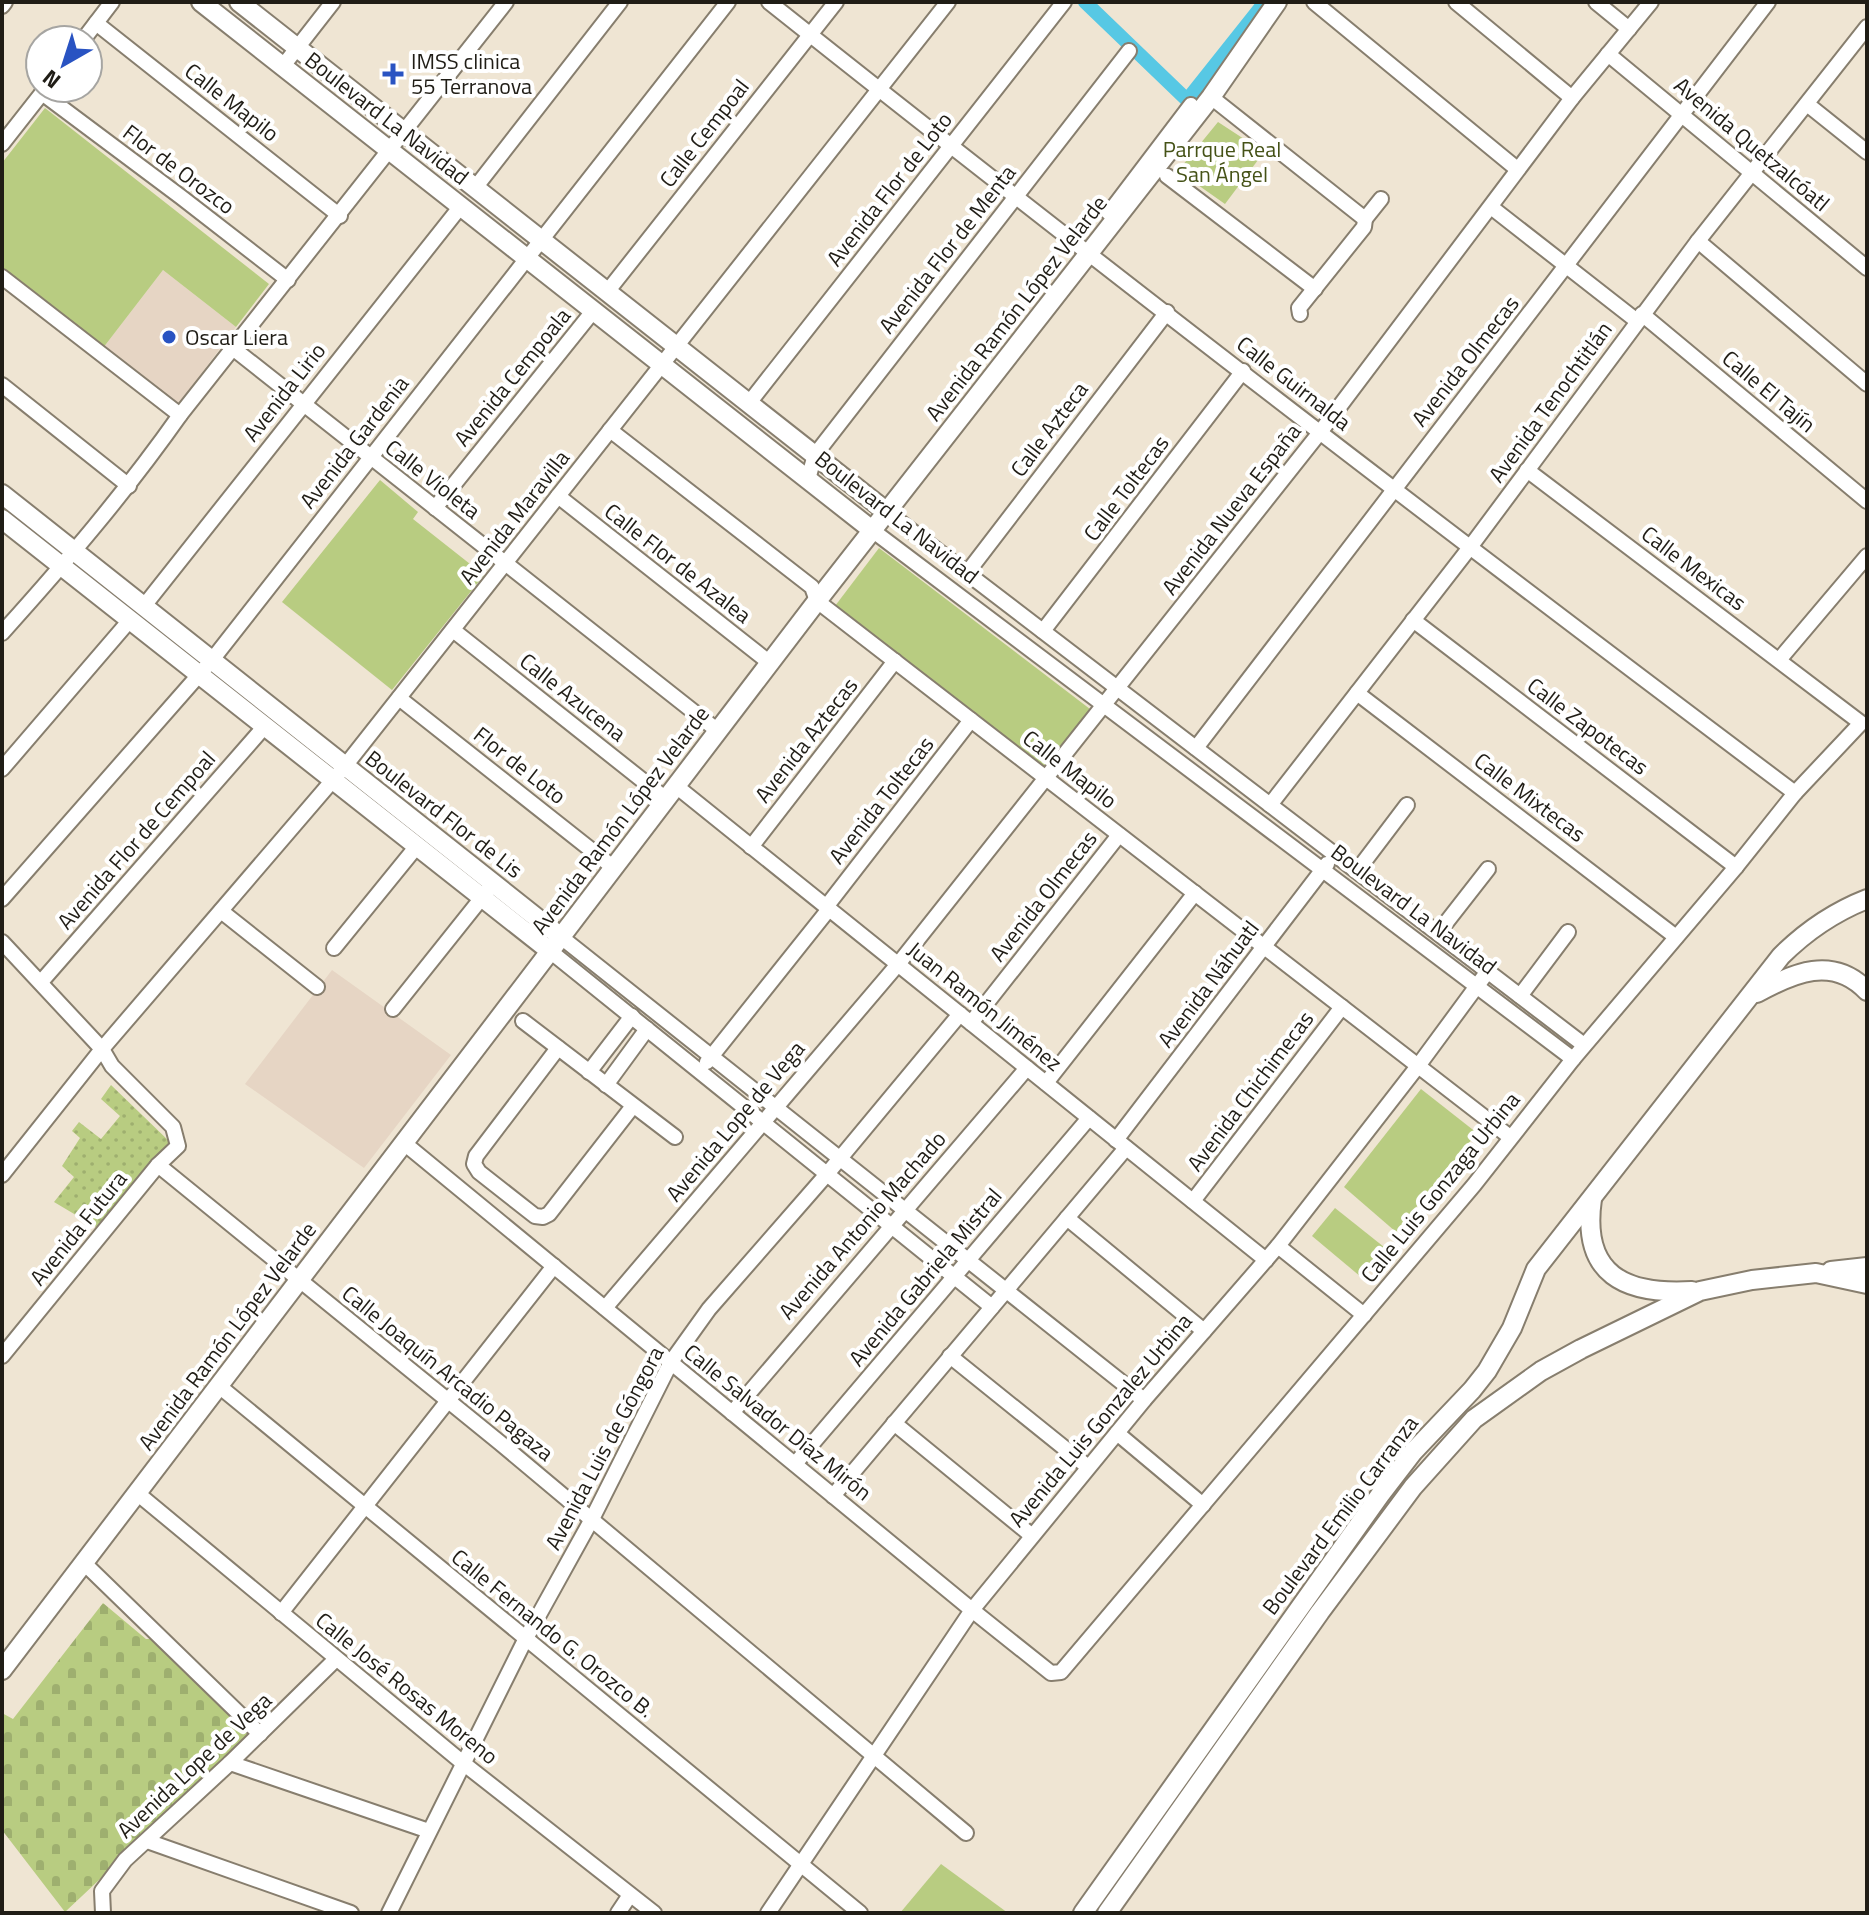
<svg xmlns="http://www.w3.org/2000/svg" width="1869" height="1915" font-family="'Titillium Web',sans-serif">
<defs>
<pattern id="grass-dots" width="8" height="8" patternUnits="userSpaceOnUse" patternTransform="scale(2)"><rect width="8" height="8" fill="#b8cc81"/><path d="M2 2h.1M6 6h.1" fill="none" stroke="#9eaf6f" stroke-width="1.8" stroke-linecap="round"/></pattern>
<pattern id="cemetery-stones" width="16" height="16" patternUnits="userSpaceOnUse" patternTransform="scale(2)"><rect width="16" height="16" fill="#b8cc81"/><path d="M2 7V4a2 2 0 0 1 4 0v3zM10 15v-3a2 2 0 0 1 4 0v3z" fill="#9eaf6f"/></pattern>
</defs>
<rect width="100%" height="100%" fill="#efe5d3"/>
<g fill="#e6d5c4">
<path d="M163,270l73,57 -58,78 -75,-57z"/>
<path d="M332,970l119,85 -87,113 -119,-84z"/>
</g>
<path fill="url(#grass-dots)" d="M111,1085l60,58 -75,84 -42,-25 20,-25 -12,-11 18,-28 -8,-7 7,-9 22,17 19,-23 -19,-17z"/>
<path fill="url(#cemetery-stones)" d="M103,1603l43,36h9l96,98 -186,175 -63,-82v-117l11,6z"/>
<g fill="#b8cc81">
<path d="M45,108l224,176 -33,43 -73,-57 -60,78 -101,-79v-106z"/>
<path d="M1218,122l46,30 -39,52 -37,-26 3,-6 -9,-6z"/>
<path d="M380,480l38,32 -5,7 71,56 -92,115 -110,-88z"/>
<path d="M879,548l211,161 -45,58 -210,-161z"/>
<path d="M1421,1089l56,44 -81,99 -52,-45z"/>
<path d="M1335,1208l49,39 -23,30 -49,-41z"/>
<path d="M941,1864l67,49h-108z"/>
</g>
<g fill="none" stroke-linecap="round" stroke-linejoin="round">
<path stroke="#57c8e4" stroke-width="14" d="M1085,2l102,98 78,-98"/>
<g stroke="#877e6e" stroke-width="18">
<g id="minor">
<path d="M769,2c338,269 681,532 1026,791"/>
<path d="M1314,2l203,167"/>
<path d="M1456,2l116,96"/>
<path d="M1596,2l33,27"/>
<path d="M2,6l3,-4"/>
<path d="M96,23l244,193"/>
<path d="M83,40l29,-38"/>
<path d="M1608,54l259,214"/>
<path d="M283,66l50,-64"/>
<path d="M42,93l139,104 107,83"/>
<path d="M1211,97l154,122 -1,8 -65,81 1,6"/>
<path d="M1807,104l60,48"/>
<path d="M2,144l44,-56"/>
<path d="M1167,176l148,113"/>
<path d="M475,188l145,-186"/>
<path d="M1491,207l146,114"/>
<path d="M1109,213l82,-108"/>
<path d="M1365,219l16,-20"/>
<path d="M1698,241l169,143"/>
<path d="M2,277l178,138"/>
<path d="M607,292l229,-290"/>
<path d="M1642,314l225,187"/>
<path d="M234,349l484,382"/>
<path d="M2,385l127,101"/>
<path d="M749,403l315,-401"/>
<path d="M610,430l202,157 5,14 693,536"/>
<path d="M808,479l7,-24 314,-404"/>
<path d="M558,496l212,167"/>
<path d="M435,508l159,-198"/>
<path d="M887,512l697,533"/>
<path d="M872,530l701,529"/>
<path d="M967,573l200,-261"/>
<path d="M144,606l317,-400"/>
<path d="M1413,620l323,247"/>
<path d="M453,630l213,169"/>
<path d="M1043,631l200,-260"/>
<path d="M2,633c64,-71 123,-140 178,-218l326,-413"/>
<path d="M1779,660l88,-104"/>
<path d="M1357,693l319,244"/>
<path d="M399,698l215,170"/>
<path d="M1196,748l572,-746"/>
<path d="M2,769l128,-149"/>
<path d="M676,786l590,474"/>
<path d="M1270,805l201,-259 227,-305 169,-214"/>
<path d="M751,847l144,-186"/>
<path d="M1357,871l50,-66"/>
<path d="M2,899l210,-239 516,-658"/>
<path d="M826,907l145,-187"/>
<path d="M221,911l96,76"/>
<path d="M1438,933l50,-64"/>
<path d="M561,937l583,463"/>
<path d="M2,942l100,107 10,17 61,61 5,19 -20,19 -156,191"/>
<path d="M334,948l83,-102"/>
<path d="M550,951l442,356"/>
<path d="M41,982l224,-256"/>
<path d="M1520,996l48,-64"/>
<path d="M393,1009l95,-119"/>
<path d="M523,1021l152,116"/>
<path d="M971,1023l148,-188"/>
<path d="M558,1048l-82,108 -2,8 5,8 56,44 8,1 6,-3 84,-108"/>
<path d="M707,1062l122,-153"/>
<path d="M589,1072l43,-56"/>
<path d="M1046,1083l149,-190"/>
<path d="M606,1085l41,-56"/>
<path d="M1116,1140l211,-276"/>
<path d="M404,1143l568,467 79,63 10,-1 413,-487 99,-126 163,-192 59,-74 66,-70 -334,-253"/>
<path d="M158,1165l341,277 467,391"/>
<path d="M2,1175l100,-126 243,-283 603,-764"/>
<path d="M1193,1201l149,-194"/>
<path d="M1067,1218l137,113"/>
<path d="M1278,1246l86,69"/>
<path d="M605,1308l294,-345 422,-532 251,-333 79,-96"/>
<path d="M950,1356l138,111"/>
<path d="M219,1386l641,527"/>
<path d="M732,1413l295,-345"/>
<path d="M894,1423l137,112"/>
<path d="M1117,1433l86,72"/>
<path d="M795,1464l294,-346"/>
<path d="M137,1493l326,270 191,150"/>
<path d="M833,1496l293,-348"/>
<path d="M84,1563l176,171"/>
<path d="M281,1613l273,-347"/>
<path d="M230,1763l199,68"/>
<path d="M147,1841l204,72"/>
<path d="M103,1913l-1,-22 23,-31 105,-97 106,-104"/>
<path d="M389,1913l136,-273 67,-121 79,-157 38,-53 118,-135 133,-160"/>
<path d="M618,1913l12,-18"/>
<path d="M768,1913l204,-303 172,-210 134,-154 140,-180 70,-95"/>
</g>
</g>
<g stroke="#877e6e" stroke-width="22">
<g id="tertiary">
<path d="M201,2l671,528"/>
<path d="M239,2l648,510"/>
<path d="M2,494l559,443"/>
<path d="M2,519l548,432"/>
<path d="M1757,993c36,-20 76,-38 110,-2"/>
<path d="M1592,1199c-11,76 33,96 100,92"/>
<path d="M1831,1271l36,-4"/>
<path d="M2,1670l815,-1069 394,-504 66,-95"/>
<path d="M1083,1913l297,-418 33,-43 59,-62 15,-19 25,-43 24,-59 245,-313c25,-25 53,-44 86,-57"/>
<path d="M1107,1913l213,-301 93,-125 61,-68 67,-48 40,-22 119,-58 52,-11 64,-7 51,11"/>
</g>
</g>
<use href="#minor" stroke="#fff" stroke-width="14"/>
<use href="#tertiary" stroke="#fff" stroke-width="18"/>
</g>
<g fill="#2953c2" stroke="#fff" stroke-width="3">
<path d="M389 62h8v8h8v8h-8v8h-8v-8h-8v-8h8z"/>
<circle cx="169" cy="337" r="8"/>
</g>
<g text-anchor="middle" stroke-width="8" stroke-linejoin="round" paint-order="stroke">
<g font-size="22" fill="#201d16" stroke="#fff" text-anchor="start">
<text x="411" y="69">IMSS clinica<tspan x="411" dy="25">55 Terranova</tspan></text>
<text x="185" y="345">Oscar Liera</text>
</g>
<g font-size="22" fill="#201d16" stroke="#fff">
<text transform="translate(232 102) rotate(38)" y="8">Calle Mapilo</text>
<text transform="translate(387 118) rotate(38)" y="8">Boulevard La Navidad</text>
<text transform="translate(704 133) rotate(-52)" y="8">Calle Cempoal</text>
<text transform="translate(1752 144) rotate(40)" y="8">Avenida Quetzalcóatl</text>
<text transform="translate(179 169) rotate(37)" y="8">Flor de Orozco</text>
<text transform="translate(889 189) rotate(-52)" y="8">Avenida Flor de Loto</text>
<text transform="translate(947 249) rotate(-52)" y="8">Avenida Flor de Menta</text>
<text transform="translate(1016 308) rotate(-52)" y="8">Avenida Ramón López Velarde</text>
<text transform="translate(1465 361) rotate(-52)" y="8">Avenida Olmecas</text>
<text transform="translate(512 377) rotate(-51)" y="8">Avenida Cempoala</text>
<text transform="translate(1294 383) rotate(38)" y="8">Calle Guirnalda</text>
<text transform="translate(1769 391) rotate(40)" y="8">Calle El Tajín</text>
<text transform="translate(284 392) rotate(-52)" y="8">Avenida Lirio</text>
<text transform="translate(1550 402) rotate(-54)" y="8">Avenida Tenochtitlán</text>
<text transform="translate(1049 429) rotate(-53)" y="8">Calle Azteca</text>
<text transform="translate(354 442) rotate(-52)" y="8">Avenida Gardenia</text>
<text transform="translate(433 479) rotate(38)" y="8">Calle Violeta</text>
<text transform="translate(1126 488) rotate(-53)" y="8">Calle Toltecas</text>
<text transform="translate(1231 509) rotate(-52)" y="8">Avenida Nueva España</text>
<text transform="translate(514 517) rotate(-52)" y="8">Avenida Maravilla</text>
<text transform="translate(897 517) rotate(38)" y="8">Boulevard La Navidad</text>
<text transform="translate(678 563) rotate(38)" y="8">Calle Flor de Azalea</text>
<text transform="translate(1694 568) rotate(37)" y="8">Calle Mexicas</text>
<text transform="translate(573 697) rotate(38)" y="8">Calle Azucena</text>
<text transform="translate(1588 726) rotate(37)" y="8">Calle Zapotecas</text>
<text transform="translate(806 740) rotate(-52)" y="8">Avenida Aztecas</text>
<text transform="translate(520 765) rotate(38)" y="8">Flor de Loto</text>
<text transform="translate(1070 769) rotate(38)" y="8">Calle Mapilo</text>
<text transform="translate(1530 797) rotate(37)" y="8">Calle Mixtecas</text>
<text transform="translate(881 800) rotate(-52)" y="8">Avenida Toltecas</text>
<text transform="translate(444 814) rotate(38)" y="8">Boulevard Flor de Lis</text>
<text transform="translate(620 820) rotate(-53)" y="8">Avenida Ramón López Velarde</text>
<text transform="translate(136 840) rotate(-49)" y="8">Avenida Flor de Cempoal</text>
<text transform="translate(1043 896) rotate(-52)" y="8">Avenida Olmecas</text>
<text transform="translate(1414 909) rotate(37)" y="8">Boulevard La Navidad</text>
<text transform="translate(1208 984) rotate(-53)" y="8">Avenida Náhuatl</text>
<text transform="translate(985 1006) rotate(39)" y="8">Juan Ramón Jiménez</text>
<text transform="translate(1250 1091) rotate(-53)" y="8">Avenida Chichimecas</text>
<text transform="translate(735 1121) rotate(-50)" y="8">Avenida Lope de Vega</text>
<text transform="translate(1440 1187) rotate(-51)" y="8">Calle Luis Gonzaga Urbina</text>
<text transform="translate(862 1225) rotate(-49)" y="8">Avenida Antonio Machado</text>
<text transform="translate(78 1228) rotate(-51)" y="8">Avenida Futura</text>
<text transform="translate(925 1277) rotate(-50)" y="8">Avenida Gabriela Mistral</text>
<text transform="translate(227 1336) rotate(-53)" y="8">Avenida Ramón López Velarde</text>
<text transform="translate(448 1373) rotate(39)" y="8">Calle Joaquín Arcadio Pagaza</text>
<text transform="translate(1100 1420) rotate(-50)" y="8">Avenida Luis Gonzalez Urbina</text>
<text transform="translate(778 1422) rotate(39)" y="8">Calle Salvador Díaz Mirón</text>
<text transform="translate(604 1448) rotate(-62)" y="8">Avenida Luis de Góngora</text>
<text transform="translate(1340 1515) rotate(-53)" y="8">Boulevard Emilio Carranza</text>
<text transform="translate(553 1633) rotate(39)" y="8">Calle Fernando G. Orozco B.</text>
<text transform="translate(407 1688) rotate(39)" y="8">Calle José Rosas Moreno</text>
<text transform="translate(194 1765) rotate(-43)" y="8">Avenida Lope de Vega</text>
</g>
<g font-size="22" fill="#455217" stroke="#fff">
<text x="1222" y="157">Parrque Real<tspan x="1222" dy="25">San Ángel</tspan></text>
</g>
</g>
<rect width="1869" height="1915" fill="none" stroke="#201d16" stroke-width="8"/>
<g transform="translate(64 64) rotate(219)"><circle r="38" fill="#ffffff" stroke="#a6a5a2" stroke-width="2"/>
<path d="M0-6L14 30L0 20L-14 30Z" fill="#2953c2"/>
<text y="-12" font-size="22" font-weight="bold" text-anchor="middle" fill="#201d16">N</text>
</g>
</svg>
